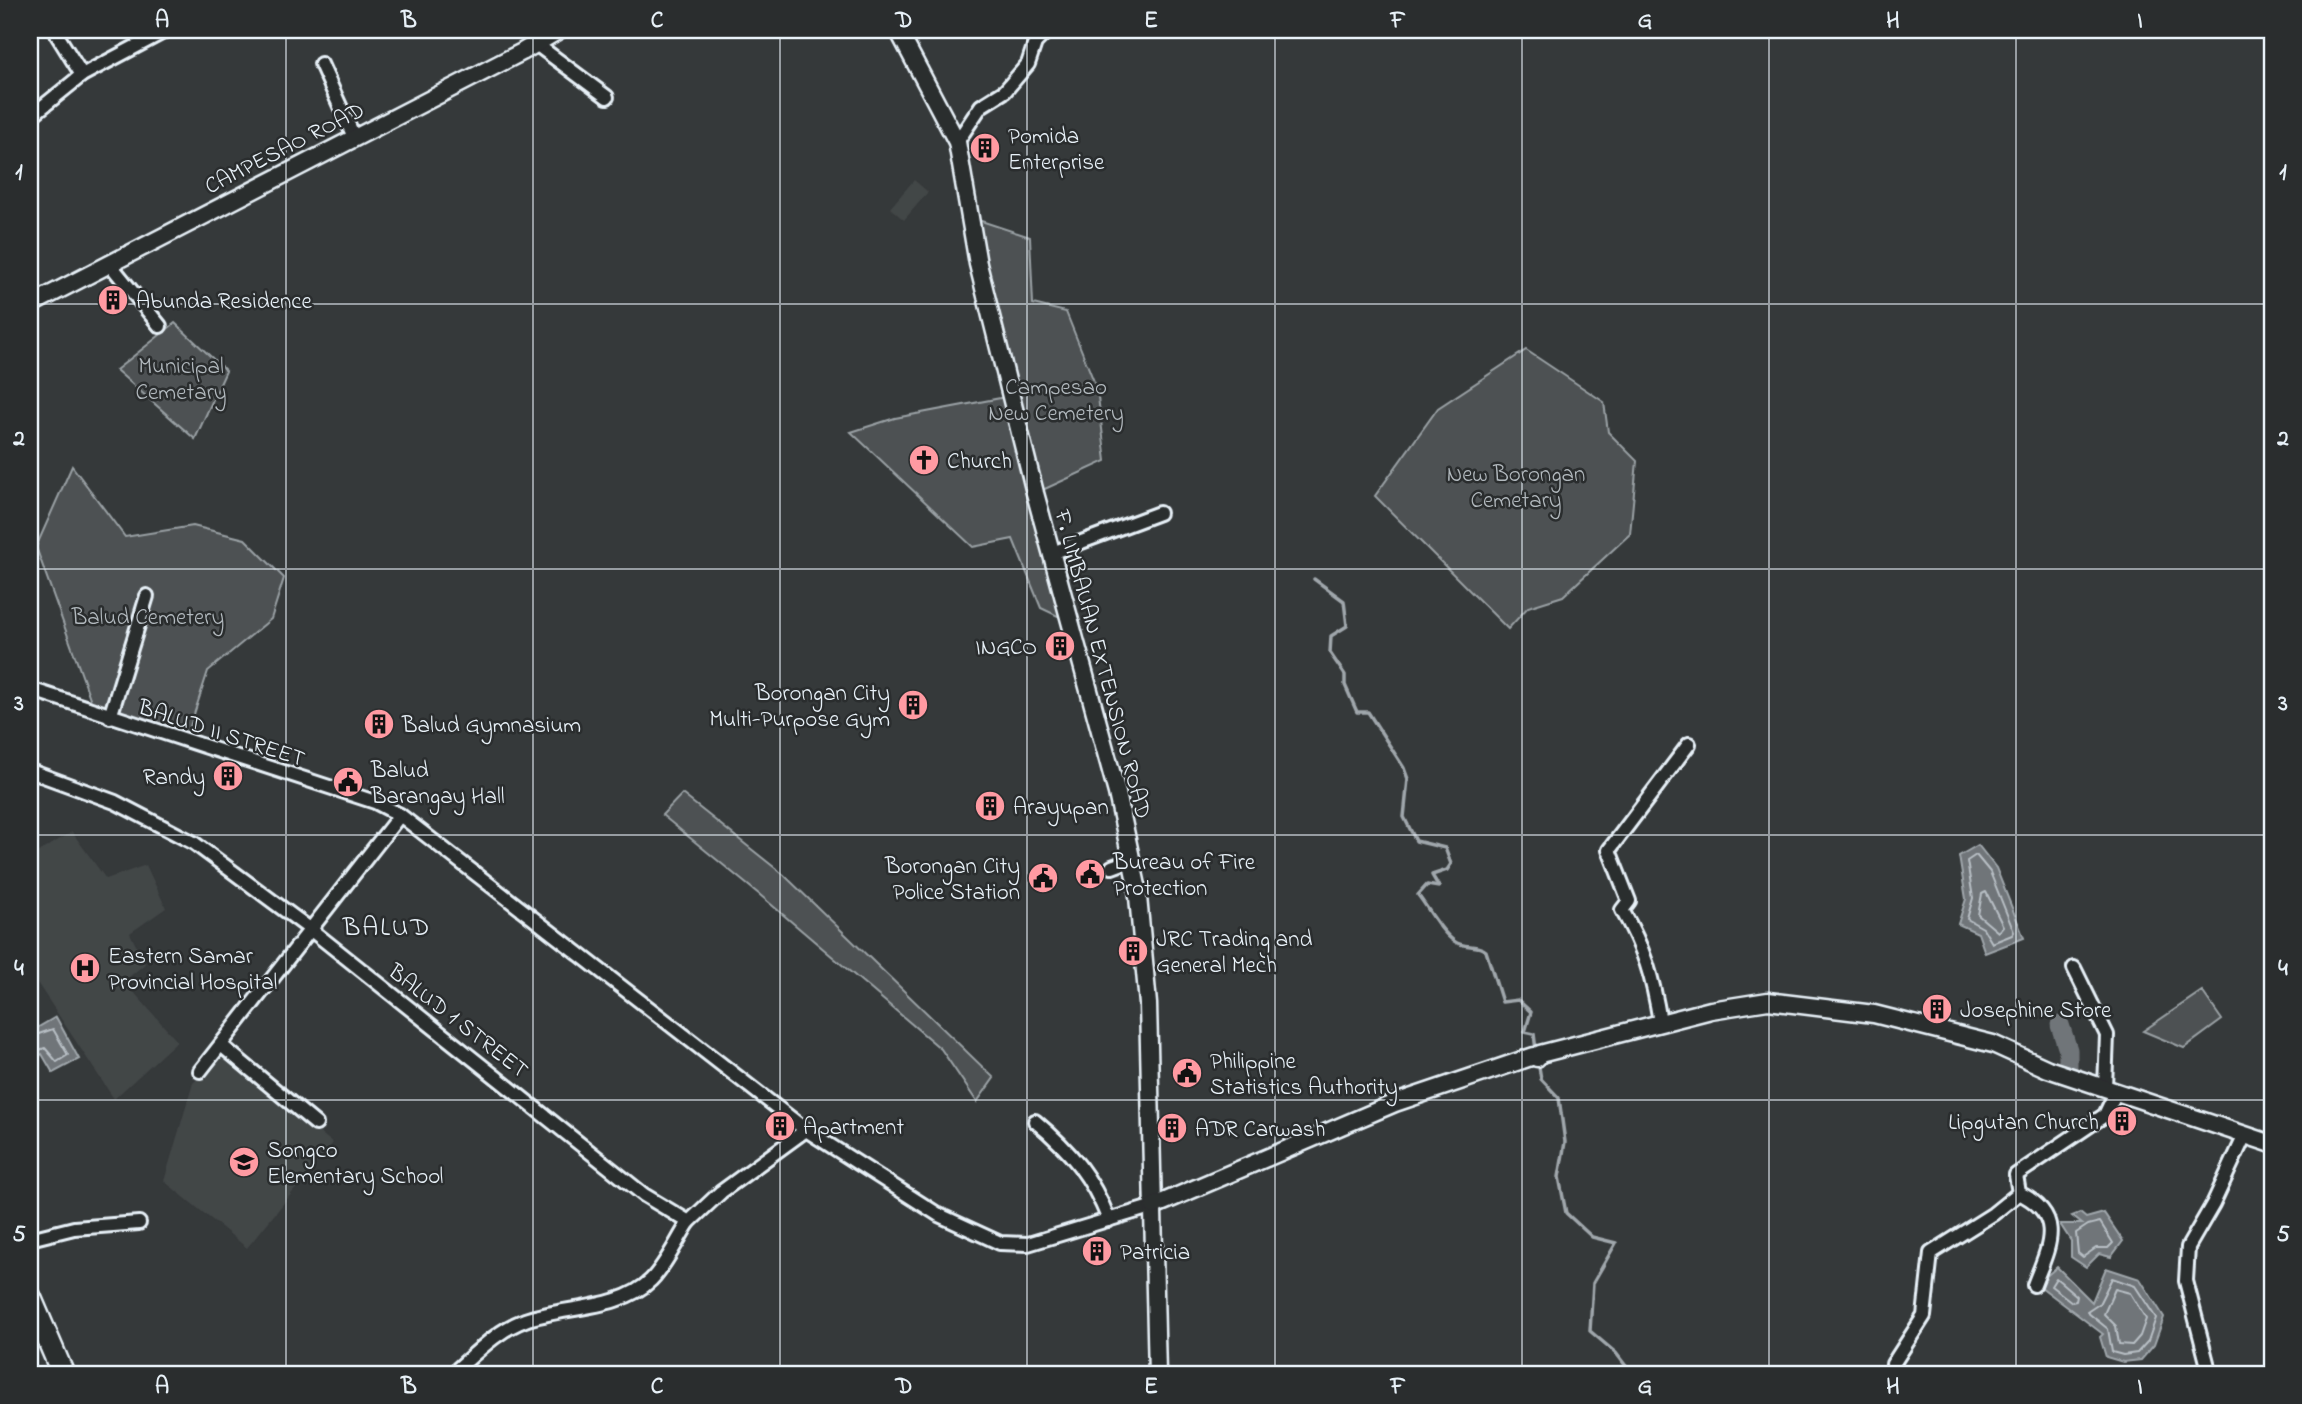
<svg xmlns="http://www.w3.org/2000/svg" width="2302" height="1404" font-family="'Indie Flower',sans-serif">
<rect width="100%" height="100%" fill="#35393a"/>
<filter id="ink" filterUnits="userSpaceOnUse"><feTurbulence type="fractalNoise" baseFrequency=".0143" numOctaves="2"/><feDisplacementMap in="SourceGraphic" scale="14" xChannelSelector="R" yChannelSelector="G"/><feConvolveMatrix kernelMatrix="1 2 1 2 8 2 1 2 1" color-interpolation-filters="sRGB"/></filter>
<g filter="url(#ink)">
<g fill="#424647">
<path d="M914,180l14,12 -24,28 -14,-12z"/>
<path d="M72,832l34,47 40,-14 20,43 -36,25 15,31 -21,17 53,60 -63,58 -84,-127v-115z"/>
<path d="M222,1055l111,88 -86,105 -83,-67 29,-98z"/>
</g>
<g fill="#4d5152" stroke="#9aa1a5" stroke-width="2">
<path d="M969,217l61,20 3,67 33,8 31,77 9,72 -70,32z"/>
<path d="M175,323l51,48 -31,68 -79,-69z"/>
<path d="M1526,350l78,52 4,30 29,29 -7,73 -67,62 -35,11 -20,22 -133,-133 63,-88z"/>
<path d="M1006,397l58,222 -23,-11 -28,-69 -40,8 -122,-115 44,-14z"/>
<path d="M72,466l53,71 68,-11 52,13 39,39 -13,41 -63,52 -23,71 -90,-30 -59,-165z"/>
<path d="M682,794l102,81 210,203 -17,24 -36,-53 -181,-154 -98,-80z"/>
<path d="M2202,991l20,29 -38,28 -41,-17z"/>
</g>
<g fill="#707579" stroke="#a0a7ac" stroke-width="2">
<path d="M1978,845l18,23 28,70 -39,15 -7,-20 -20,-9 8,-25 -7,-43z"/>
<path d="M56,1017l23,42 -26,14 -11,-19 -12,7v-29z"/>
<path d="M2080,1213l6,5 18,-5 19,28 -12,16 -12,-3 -13,13 -15,-10v-16l-11,-17h22l-10,-8z"/>
<path d="M2057,1267l35,35 14,-34 34,11 24,38 -10,28 -13,15 -18,2 -17,-5 -6,-20 3,-3 -66,-50z"/>
</g>
<g fill="none" stroke-linecap="round" stroke-linejoin="round">
<g stroke="#b8bfc5" stroke-width="2">
<path d="M1976,855l14,17 24,60 -2,3 -20,8 -9,-15 -16,-9 6,-21 -6,-37z"/>
<path d="M1986,892l17,34 -5,6 -20,-17 4,-21z"/>
<path d="M30,1037l23,-8 15,26 -11,7 -12,-14 -15,5"/>
<path d="M2100,1222l13,21 -5,5h-12l-13,9 -5,-4 -2,-20 12,-8z"/>
<path d="M2056,1278l21,18 -1,5 -4,1 -21,-16z"/>
<path d="M2112,1278l23,8 21,32 -8,23 -11,12 -14,2 -11,-3 -4,-23 -21,-17 12,-8z"/>
<path d="M2115,1289l15,4 16,26 -6,17 -8,9 -13,-1 -3,-18 -12,-12z"/>
</g>
<g stroke="#a0a7ac" stroke-width="3.5">
<path d="M1314,579l30,22 3,25 -16,10 -1,17 15,22v10l12,27h11l36,56 4,11 -4,38 12,24 29,7 6,16 -4,6 -15,5 7,12 -12,-2 -9,10c11,14 22,36 36,46 10,8 23,2 32,10l16,51 16,-2 13,12 -6,20 9,2 2,16"/>
<path d="M1538,1061l3,18 18,19 6,44 -6,35 7,36 26,24 24,6 -23,40 -3,48 26,22 16,21"/>
</g>
<path stroke="#707579" stroke-width="19" d="M2060,1025l8,25v18"/>
<g stroke="#e8f1f8" stroke-width="18">
<g id="minor">
<path d="M54,30l28,45"/>
<path d="M536,44l71,53"/>
<path d="M321,64l33,73"/>
<path d="M30,117l52,-42 85,-45"/>
<path d="M957,142l24,-36 24,-15 23,-27 7,-21 13,-13"/>
<path d="M109,263l51,63"/>
<path d="M1052,553l107,-40"/>
<path d="M30,689l345,113 25,13 406,315 133,85 61,28 28,1 126,-38"/>
<path d="M110,717l37,-121"/>
<path d="M30,771l85,31 79,41 116,86 334,266 45,27 32,-30 85,-62"/>
<path d="M1112,867l19,-7"/>
<path d="M2074,968l33,67 -2,52"/>
<path d="M1660,1022c-7,-44 -16,-74 -38,-112l7,-9 -20,-51 80,-106"/>
<path d="M221,1045l95,79"/>
<path d="M200,1071l200,-256"/>
<path d="M1035,1121c36,30 57,56 74,99"/>
<path d="M30,1239l44,-11 65,-5"/>
<path d="M2034,1285c14,-37 33,-69 -15,-92l-3,-18 89,-60 11,-23"/>
<path d="M452,1374c22,-19 45,-44 73,-54 40,-14 96,-10 126,-40 15,-15 26,-40 38,-58"/>
<path d="M1894,1374l-1,-10 31,-48 7,-63 62,-39 26,-21"/>
<path d="M2210,1374l-24,-93 2,-34 25,-43 32,-69"/>
</g>
</g>
<g stroke="#e8f1f8" stroke-width="21">
<g id="tertiary">
<path d="M898,30l59,112 21,122 57,229 82,300 20,93 11,118 9,370"/>
<path d="M30,305l492,-253 37,-22"/>
<path d="M1154,1206l241,-103 139,-47 3,2 3,-4 171,-44 57,-9 106,13 119,30 55,25 224,75"/>
</g>
</g>
<g stroke="#e8f1f8" stroke-width="26">
<path id="primary" d="M30,1297l33,77"/>
</g>
<use href="#minor" stroke="#2a2d2e" stroke-width="12"/>
<use href="#tertiary" stroke="#2a2d2e" stroke-width="16"/>
<use href="#primary" stroke="#2a2d2e" stroke-width="21"/>
</g>
</g>
<path fill="none" stroke="#e8f1f8" stroke-width="2" stroke-opacity="0.55" d="M286,30v1344M533,30v1344M780,30v1344M1027,30v1344M1275,30v1344M1522,30v1344M1769,30v1344M2016,30v1344M30,304h2242M30,569h2242M30,835h2242M30,1100h2242"/>
<defs>
<g id="building-disc" transform="scale(1.575)"><circle r="9.5" fill="#ff9aa2" stroke="#2a2d2e"/><path d="M-4-6H4V6H1V3H-1V6H-4ZM-2.5-4.3h1.7v1.8h-1.7ZM.8-4.3h1.7v1.8H.8ZM-2.5-1h1.7V.8h-1.7ZM.8-1h1.7V.8H.8Z" fill="#111"/></g>
<g id="church-disc" transform="scale(1.575)"><circle r="9.5" fill="#ff9aa2" stroke="#2a2d2e"/><path d="M-1.2-6h2.4v3.5h3.3v2.4h-3.3V6h-2.4V-.1h-3.3v-2.4h3.3Z" fill="#111"/></g>
<g id="civic-disc" transform="scale(1.575)"><circle r="9.5" fill="#ff9aa2" stroke="#2a2d2e"/><path d="M-.6-6.5H3V-4.5H.6V-3L4-1V1h2V6H-6V1h2V-1L-.6-3ZM-1.2 2.5V6h2.4V2.5Z" fill="#111"/></g>
<g id="hospital-disc" transform="scale(1.575)"><circle r="9.5" fill="#ff9aa2" stroke="#2a2d2e"/><path d="M-5-5h3v3.5h4V-5h3V5h-3V1.5h-4V5h-3Z" fill="#111"/></g>
<g id="school-disc" transform="scale(1.575)"><circle r="9.5" fill="#ff9aa2" stroke="#2a2d2e"/><path d="M0-5L7-2L0 1L-7-2ZM-4 1L0 2.5L4 1V4Q0 6-4 4Z" fill="#111"/></g>
</defs>
<g fill-rule="evenodd">
<use href="#building-disc" x="985" y="148"/>
<use href="#building-disc" x="113" y="300"/>
<use href="#church-disc" x="924" y="460"/>
<use href="#building-disc" x="1060" y="646"/>
<use href="#building-disc" x="913" y="705"/>
<use href="#building-disc" x="379" y="724"/>
<use href="#building-disc" x="228" y="776"/>
<use href="#civic-disc" x="348" y="782"/>
<use href="#building-disc" x="990" y="806"/>
<use href="#civic-disc" x="1090" y="874"/>
<use href="#civic-disc" x="1043" y="878"/>
<use href="#building-disc" x="1133" y="951"/>
<use href="#hospital-disc" x="85" y="968"/>
<use href="#building-disc" x="1937" y="1009"/>
<use href="#civic-disc" x="1187" y="1073"/>
<use href="#building-disc" x="2122" y="1121"/>
<use href="#building-disc" x="780" y="1126"/>
<use href="#building-disc" x="1172" y="1128"/>
<use href="#school-disc" x="244" y="1162"/>
<use href="#building-disc" x="1097" y="1251"/>
</g>
<g text-anchor="middle" stroke-width="5" stroke-linejoin="round" paint-order="stroke">
<g font-size="23" fill="#e8f1f8" stroke="#2a2d2e" text-anchor="start">
<text x="1008" y="143">Pomida<tspan x="1008" dy="26">Enterprise</tspan></text>
<text x="136" y="308">Abunda Residence</text>
<text x="947" y="468">Church</text>
<text x="1037" y="654" text-anchor="end">INGCO</text>
<text x="890" y="700" text-anchor="end">Borongan City<tspan x="890" dy="26">Multi-Purpose Gym</tspan></text>
<text x="402" y="732">Balud Gymnasium</text>
<text x="371" y="777">Balud<tspan x="371" dy="26">Barangay Hall</tspan></text>
<text x="205" y="784" text-anchor="end">Randy</text>
<text x="1013" y="814">Arayupan</text>
<text x="1113" y="869">Bureau of Fire<tspan x="1113" dy="26">Protection</tspan></text>
<text x="1020" y="873" text-anchor="end">Borongan City<tspan x="1020" dy="26">Police Station</tspan></text>
<text x="1156" y="946">JRC Trading and<tspan x="1156" dy="26">General Mech</tspan></text>
<text x="108" y="963">Eastern Samar<tspan x="108" dy="26">Provincial Hospital</tspan></text>
<text x="1960" y="1017">Josephine Store</text>
<text x="1210" y="1068">Philippine<tspan x="1210" dy="26">Statistics Authority</tspan></text>
<text x="2099" y="1129" text-anchor="end">Lipgutan Church</text>
<text x="803" y="1134">Apartment</text>
<text x="1195" y="1136">ADR Carwash</text>
<text x="267" y="1157">Songco<tspan x="267" dy="26">Elementary School</tspan></text>
<text x="1120" y="1259">Patricia</text>
</g>
<g font-size="23" fill="#e8f1f8" stroke="#2a2d2e">
<text transform="translate(284 147) rotate(-27)" y="8">CAMPESAO ROAD</text>
<text transform="translate(1104 664) rotate(75)" y="8">F. LIMBAUAN EXTENSION ROAD</text>
<text transform="translate(222 732) rotate(18)" y="8">BALUD II STREET</text>
<text transform="translate(459 1020) rotate(38)" y="8">BALUD 1 STREET</text>
</g>
<g font-size="23" fill="#b2b9be" stroke="#2a2d2e">
<text x="181" y="373">Municipal<tspan x="181" dy="26">Cemetary</tspan></text>
<text x="1056" y="394">Campesao<tspan x="1056" dy="26">New Cemetery</tspan></text>
<text x="1516" y="481">New Borongan<tspan x="1516" dy="26">Cemetary</tspan></text>
<text x="148" y="624">Balud Cemetery</text>
</g>
<g font-size="26" letter-spacing="2" fill="#e8f1f8" stroke="#2a2d2e">
<text x="387" y="935">BALUD</text>
</g>
</g>
<rect width="2302" height="1404" fill="none" stroke="#2a2d2e" stroke-width="77"/>
<rect x="38" y="38" width="2226" height="1328" fill="none" stroke="#e8f1f8" stroke-width="2.5"/>
<g font-size="23" text-anchor="middle" font-weight="bold" fill="#e8f1f8">
<text x="162" y="27">A</text>
<text x="409" y="27">B</text>
<text x="657" y="27">C</text>
<text x="904" y="27">D</text>
<text x="1151" y="27">E</text>
<text x="1398" y="27">F</text>
<text x="1645" y="27">G</text>
<text x="1893" y="27">H</text>
<text x="2140" y="27">I</text>
<text x="19" y="179">1</text>
<text x="2283" y="179">1</text>
<text x="19" y="445">2</text>
<text x="2283" y="445">2</text>
<text x="19" y="710">3</text>
<text x="2283" y="710">3</text>
<text x="19" y="975">4</text>
<text x="2283" y="975">4</text>
<text x="19" y="1241">5</text>
<text x="2283" y="1241">5</text>
<text x="162" y="1393">A</text>
<text x="409" y="1393">B</text>
<text x="657" y="1393">C</text>
<text x="904" y="1393">D</text>
<text x="1151" y="1393">E</text>
<text x="1398" y="1393">F</text>
<text x="1645" y="1393">G</text>
<text x="1893" y="1393">H</text>
<text x="2140" y="1393">I</text>
</g>
</svg>
